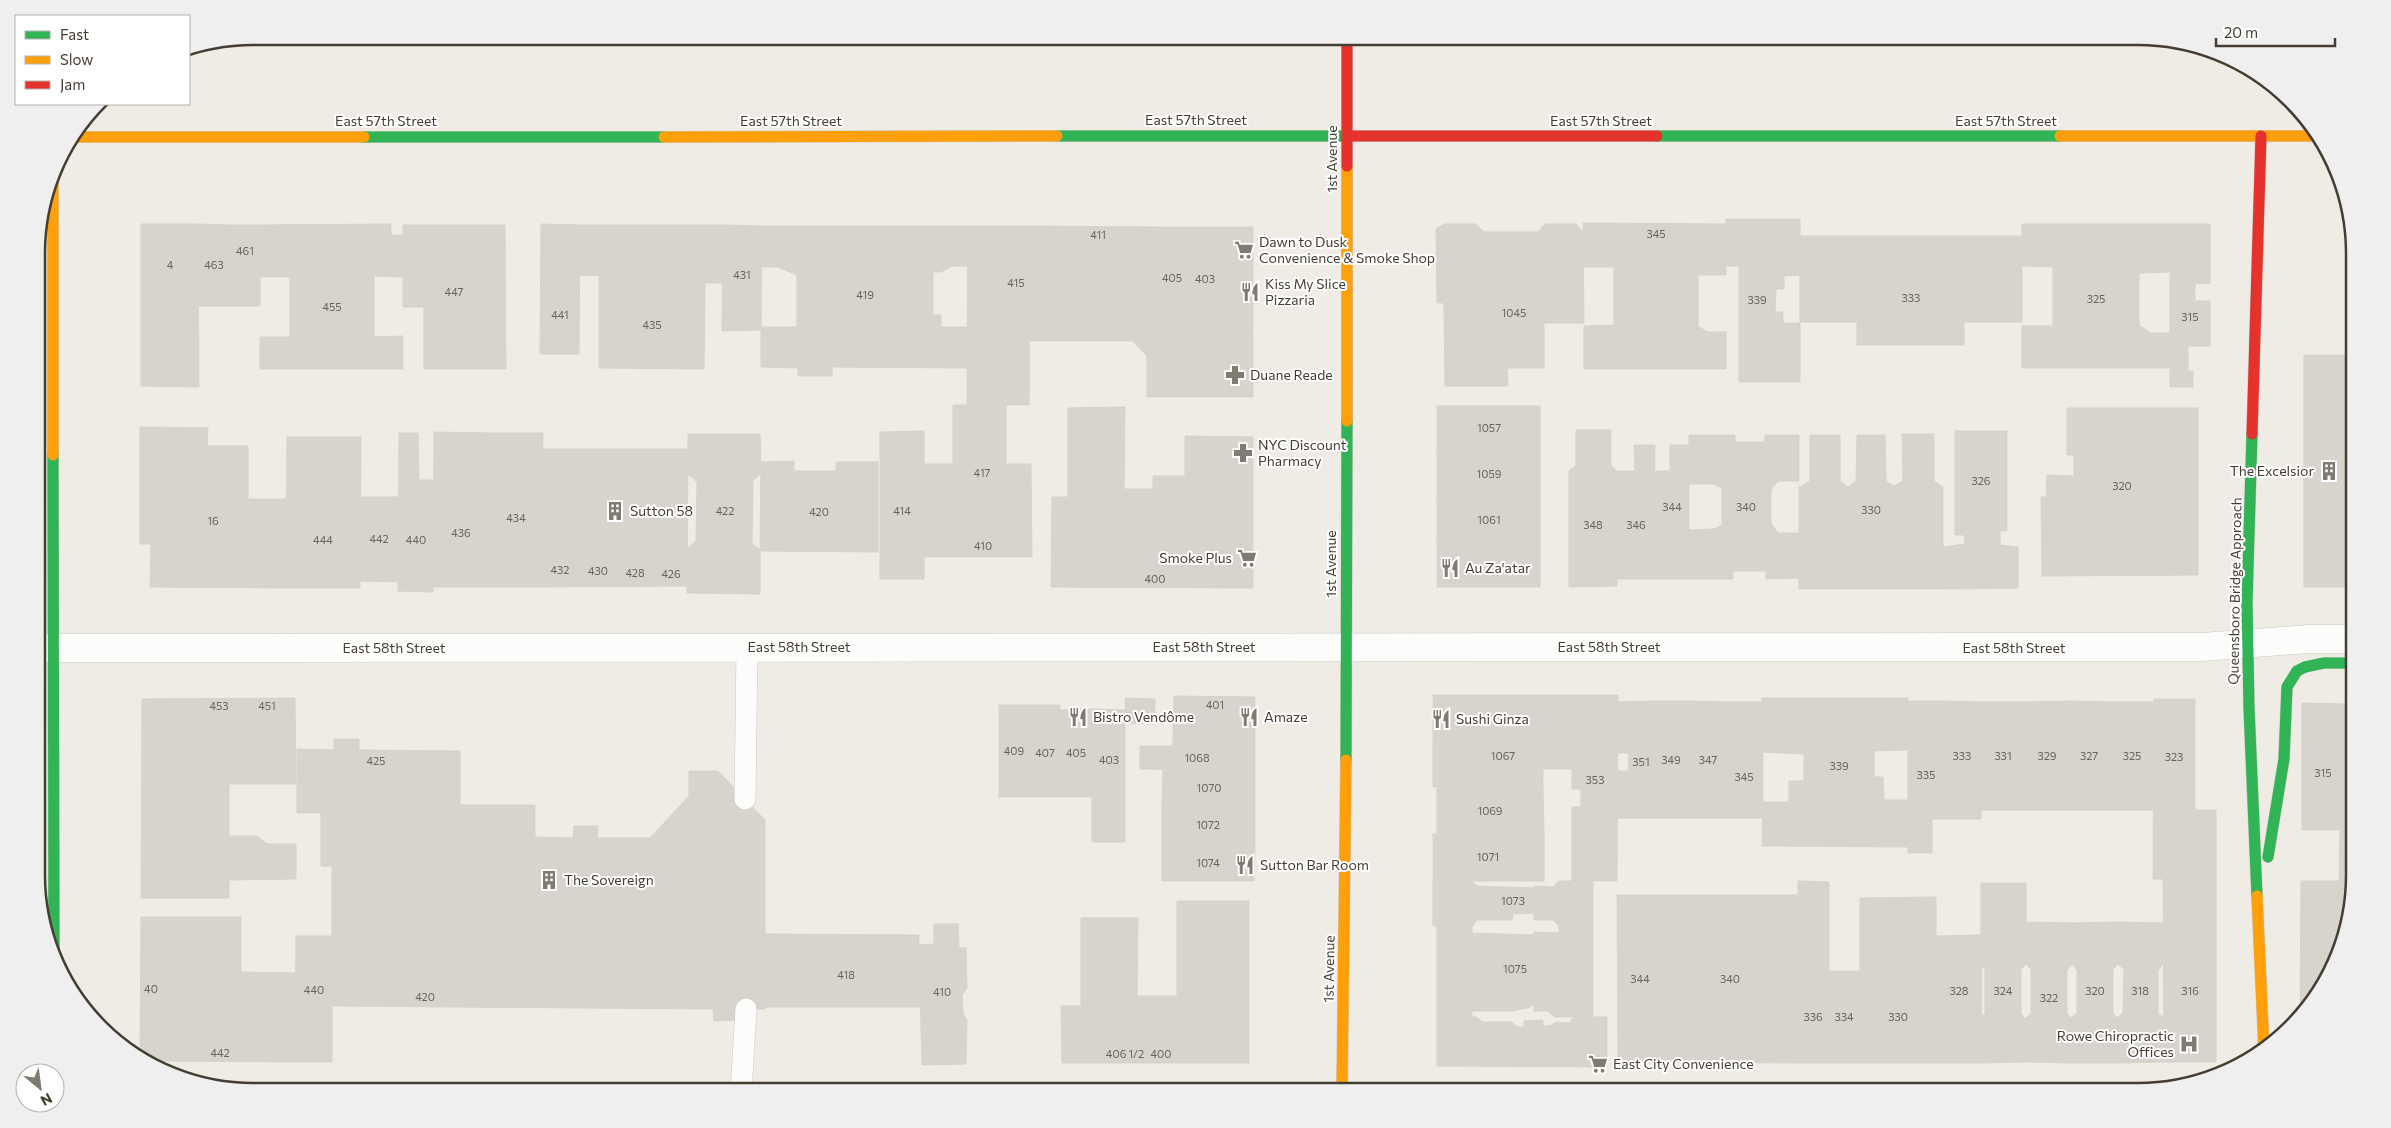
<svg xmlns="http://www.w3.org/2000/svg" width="2391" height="1128" font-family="Commissioner,sans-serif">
<rect width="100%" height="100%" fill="#eeece5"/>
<g fill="#d7d4ce" stroke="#d6d3cb">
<path d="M253,36h61v5h-83z"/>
<path d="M334,36h131v8l-131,-1z"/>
<path d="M597,36h160v6l-160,-1z"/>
<path d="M757,36h122l-1,6h-121z"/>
<path d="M879,36h211v7l-212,-1z"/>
<rect x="1092" y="36" width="162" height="5"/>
<rect x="1436" y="36" width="134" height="6"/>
<rect x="1570" y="36" width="38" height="6"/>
<rect x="1608" y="36" width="38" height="6"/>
<path d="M1646,36h167v5l-167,1z"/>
<path d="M1837,36h189v4l-189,1z"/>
<rect x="2026" y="36" width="69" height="4"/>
<path d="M2095,36h43l17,4h-60z"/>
<path d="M1726,219h74v56l-16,1v13h-8l-1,23h8v11h17v59h-61v-116h-13z"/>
<path d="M1583,223l143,1v51h-28v51l9,6h19v37h-142v-43l30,-1v-58h-30z"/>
<path d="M141,224h57l1,163 -58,-1z"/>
<path d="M198,224l32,1 -1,81h-30z"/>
<path d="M391,224v11h12v42l-29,-1v61l29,-1v33h-143v-32h30v-60h-30v-52z"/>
<path d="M541,224l39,1 -1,129h-39z"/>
<path d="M1444,224h32l8,8h54l7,-8h31l7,8 1,91h-40v45h-37l1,18h-63l-1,-83h-7l-1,-74z"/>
<path d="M2022,224h148v48l-31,1v52l12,8h19v35h-148v-42h31v-59l-31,-1z"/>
<path d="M2170,224h40v59l-15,1v17h15v45h-22v25h5v16h-23z"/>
<path d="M230,225h30v81h-31z"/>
<path d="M403,225h102l1,144h-82v-62h-21z"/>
<path d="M580,225h143v58h-18l-1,86 -105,-1v-93l-20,1z"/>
<path d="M723,225l39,1 -1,104 -39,1z"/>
<path d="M762,226h206v40h-16l-11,6h-8v43h8v12h27v41l-136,-1v9h-34v-8l-37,-1v-40h36v-52l-19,-8h-16z"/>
<path d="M968,226h35l-1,179h4v59h25l1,93h-108v-93h29v-59h14z"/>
<path d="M1003,226h27l-1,179h-27z"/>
<path d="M1030,226l126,1 -1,103h98v67h-106v-41l-14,-15h-104z"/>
<path d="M1156,227h33v103h-34z"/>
<path d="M1189,227h33v104l-33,-1z"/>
<path d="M1222,227h31v103l-31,1z"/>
<path d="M1800,236h222v86h-58v23h-107v-23h-57z"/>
<path d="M2304,355h49l1,232h-50z"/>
<rect x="1437" y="406" width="103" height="44"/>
<path d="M1125,407l-1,82h29v-13h32v-40l68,1v151l-202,-1 1,-90h16v-89z"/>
<path d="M2067,408h131v167l-156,1 -1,-79h5l1,-22 27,1v-21h-7z"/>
<path d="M140,427l68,1 -1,18h41v53h38v89l-136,-1 1,-43h-11z"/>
<path d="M1576,430h35v36l6,5v115l-48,1v-116l7,-5z"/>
<path d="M924,431v148h-44v-147z"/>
<path d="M1955,431h52v100h-7v14l18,2v41l-75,1v-42l22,-3 -1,-9h-9z"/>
<path d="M434,432l55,1 -1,154h-55z"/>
<path d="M399,433h19l1,47h15l-1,112 -35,-1z"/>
<path d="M489,433h54l-1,154h-54z"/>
<path d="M688,434h72l1,39 -8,8 -1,62 8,7v44l-73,-1 1,-45 8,-7 1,-59 -9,-8z"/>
<path d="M1902,434h32v47l9,6v102h-144v-102l11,-6v-46h30v46l8,6 8,-6 1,-46h28l1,46 8,5 9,-5z"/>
<path d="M1689,435h46v7h30v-7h34v46h-21l-7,9v33l7,10h21v45l-33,1v-8h-33v8h-44v-49l25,-1 8,-4v-37l-8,-4h-25z"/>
<path d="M287,437h74l-1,151h-74z"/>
<path d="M1634,445h21l-1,134h-37v-108h18z"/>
<path d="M1670,445h19v134h-35v-108h16z"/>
<path d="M543,449h145l-1,137 -145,1z"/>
<rect x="1437" y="450" width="103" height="47"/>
<path d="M794,461v10h42v-9h42v90l-118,-1 1,-89z"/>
<path d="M361,497h37v85l-38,-1z"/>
<rect x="1437" y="497" width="103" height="46"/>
<rect x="1437" y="543" width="103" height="44"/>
<rect x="1433" y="695" width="139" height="48"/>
<path d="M1572,695h46l-1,186h-45v-74h9v-18h-9z"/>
<path d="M1174,696l81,1v36h-82z"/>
<path d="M295,698l1,86h-67v52h28l10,8h29v35l-67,1v18h-88l1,-199z"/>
<path d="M1125,698l30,1v25l-29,-1z"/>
<path d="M1762,698h146v52l-34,1v26h9l1,23h24v47l-146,-1 1,-44h26v-21h15v-27l-41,-2z"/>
<path d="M2154,699h41v111h21v69h-63z"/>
<rect x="1653" y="701" width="37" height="117"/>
<path d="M1653,701v117h-35v-47h10l1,-18h-11v-51z"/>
<path d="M1690,701l36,1v116h-36z"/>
<path d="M1908,701h35v118h-11v34h-24z"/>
<path d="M1943,701l38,1v117h-38z"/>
<path d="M2068,701l43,1v108h-43z"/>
<path d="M2068,701v109h-43v-108z"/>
<rect x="1726" y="702" width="37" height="116"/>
<rect x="1981" y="702" width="44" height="108"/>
<rect x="2111" y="702" width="43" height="108"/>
<path d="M2302,703l43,1 -1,126h-42z"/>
<rect x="999" y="705" width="31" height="92"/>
<rect x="1030" y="705" width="30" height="92"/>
<path d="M1092,709l33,1v132h-33z"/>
<path d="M1092,709v88h-32v-87z"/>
<path d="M2344,717h10v164h-15l1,-51h4z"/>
<path d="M1173,733h82v37l-115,-1v-23h33z"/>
<path d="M334,739h25v11l101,1v54h75v32l38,1 1,-12h24l-1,12h53l39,-42v-25h29l47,49v189h-27l-1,11 -23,1 -1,-12 -381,-3v-140h-11v-53h-24v-64l37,1z"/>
<path d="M1433,743h139v26h-29v19l-110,-1z"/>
<path d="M1163,769l92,1v37h-93z"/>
<path d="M1437,788h106l1,46h-107z"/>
<path d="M1162,807h93v37l-93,-1z"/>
<rect x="1433" y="834" width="111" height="47"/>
<path d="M1162,843l93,1 -1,37h-92z"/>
<path d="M2163,879h53v183h-52z"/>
<path d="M1433,881h39l5,5 57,2v-2l19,1 6,-6h34v45h-34l-6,-6h-19v-7l-21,1 -1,6h-35l-5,7 -39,-1z"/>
<path d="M1798,881l31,1v181h-31z"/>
<path d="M2301,881h46v35l-9,42 -38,61z"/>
<path d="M2347,881h7l-7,35z"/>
<path d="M1981,883h45v81l-5,5v44l4,6 1,43 -45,1 1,-47 3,-3v-44l-4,-3z"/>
<path d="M1617,895h46l-1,167 -44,1z"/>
<path d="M1663,895h135v168l-136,-1z"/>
<path d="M1936,897v166h-76v-165z"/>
<path d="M1177,901h72v162h-187l-1,-57h20v-88h57l-1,78h40z"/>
<path d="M141,917h100v55l55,1 -1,89 -149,-1 -6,-3z"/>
<path d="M2026,922l46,1v41l-5,6v43l4,5 1,45 -46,-1 -1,-43 6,-6v-44l-5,-5z"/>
<path d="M2118,922l45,1v41l-5,6v43l6,5v44l-46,1 -1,-45 6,-5 1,-44 -6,-5z"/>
<path d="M2118,922v42l-5,5v44l4,5 1,45h-46l-1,-45 6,-5v-43l-5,-6v-41z"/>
<path d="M934,924h24l1,24h7l1,40 -5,7 1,18 4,7 -1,44 -44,1 -2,-76 8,1 -2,-30h-7v-15l15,-1z"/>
<path d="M1437,926l35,1v6l62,2v-3l25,1v-7h34v91h-38l-7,-6h-14v-7l-6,4 -16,3h-40v6h-35z"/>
<path d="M765,934l154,1v25h7l2,30 -8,-1 1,18h-156z"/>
<path d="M1982,935l-1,128h-45v-127z"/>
<path d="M296,936h36v126h-37z"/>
<rect x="1829" y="971" width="31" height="92"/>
<path d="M1437,1017h40l5,5h29l7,5h6v-6l19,-1v6h7l6,-4 13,1 5,-6h33v50l-170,-1z"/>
</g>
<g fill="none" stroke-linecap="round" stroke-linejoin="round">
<g stroke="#cac8c1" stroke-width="22">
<g id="lane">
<path d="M745,799l2,-152"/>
<path d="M741,1092l5,-83"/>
</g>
</g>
<g stroke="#cac8c1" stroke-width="29">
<path id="street" d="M38,648l2164,-1 107,-8h45"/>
</g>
<g stroke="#cec9bc" stroke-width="12">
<g id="fast">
<path d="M1057,136h290"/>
<path d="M1657,136h403"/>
<path d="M364,137h300"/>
<path d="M2252,434l-5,168 2,106 8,188"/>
<path d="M53,455l1,505"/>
<path d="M1346,760l1,-339"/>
<path d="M2268,857l16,-98 3,-72 10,-16 8,-4 19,-4h30"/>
</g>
</g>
<g stroke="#cec9bc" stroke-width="12">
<g id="slow">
<path d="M2060,136h259"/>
<path d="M74,137h290"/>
<path d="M664,137l393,-1"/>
<path d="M53,179v276"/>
<path d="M1347,421v-255"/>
<path d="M2257,896l7,154"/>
<path d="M1342,1091l4,-331"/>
</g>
</g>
<g stroke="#cec9bc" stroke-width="12">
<g id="jam">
<path d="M1347,136h310"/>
<path d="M1347,166v-130"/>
<path d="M2252,434l9,-298"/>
</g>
</g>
<use href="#lane" stroke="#fcfcfb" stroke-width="21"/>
<use href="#street" stroke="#fcfcfb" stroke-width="28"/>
<use href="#fast" stroke="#30b455" stroke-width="11"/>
<use href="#slow" stroke="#ff9f0a" stroke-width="11"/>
<use href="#jam" stroke="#e5322d" stroke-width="11"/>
</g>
<defs>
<g id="supermarket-bare" transform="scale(1.5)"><path d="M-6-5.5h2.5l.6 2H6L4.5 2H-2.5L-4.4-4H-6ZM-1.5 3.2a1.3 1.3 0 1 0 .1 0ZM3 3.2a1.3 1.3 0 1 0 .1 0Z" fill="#807a71" stroke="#fff" stroke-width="2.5" paint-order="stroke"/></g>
<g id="restaurant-bare" transform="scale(1.5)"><path d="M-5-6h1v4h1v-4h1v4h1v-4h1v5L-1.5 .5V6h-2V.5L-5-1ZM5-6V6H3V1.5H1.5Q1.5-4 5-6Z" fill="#807a71" stroke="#fff" stroke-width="2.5" paint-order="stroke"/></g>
<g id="pharmacy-bare" transform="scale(1.5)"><path d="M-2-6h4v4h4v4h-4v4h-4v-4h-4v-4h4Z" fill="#807a71" stroke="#fff" stroke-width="2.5" paint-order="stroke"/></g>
<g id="building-bare" transform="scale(1.5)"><path d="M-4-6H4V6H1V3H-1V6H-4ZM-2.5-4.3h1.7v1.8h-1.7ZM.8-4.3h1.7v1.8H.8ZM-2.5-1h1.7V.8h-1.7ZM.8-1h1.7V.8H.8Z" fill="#807a71" stroke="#fff" stroke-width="2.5" paint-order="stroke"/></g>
<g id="hospital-bare" transform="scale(1.5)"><path d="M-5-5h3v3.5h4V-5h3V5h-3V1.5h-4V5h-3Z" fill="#807a71" stroke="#fff" stroke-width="2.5" paint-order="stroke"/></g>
</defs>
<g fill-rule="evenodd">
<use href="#supermarket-bare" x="1244" y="250"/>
<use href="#restaurant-bare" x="1250" y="292"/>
<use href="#pharmacy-bare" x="1235" y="375"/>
<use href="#pharmacy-bare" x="1243" y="453"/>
<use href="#building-bare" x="2329" y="471"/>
<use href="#building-bare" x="615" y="511"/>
<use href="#supermarket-bare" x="1247" y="558"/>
<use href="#restaurant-bare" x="1450" y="568"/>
<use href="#restaurant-bare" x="1078" y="717"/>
<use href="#restaurant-bare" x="1249" y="717"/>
<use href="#restaurant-bare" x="1441" y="719"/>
<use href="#restaurant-bare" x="1245" y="865"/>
<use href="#building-bare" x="549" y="880"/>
<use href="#hospital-bare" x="2189" y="1044"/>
<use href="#supermarket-bare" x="1598" y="1064"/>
</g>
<g text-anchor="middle" stroke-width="4" stroke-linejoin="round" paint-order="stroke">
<g font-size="11" fill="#6a645a">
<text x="1656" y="238">345</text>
<text x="1098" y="239">411</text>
<text x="245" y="255">461</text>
<text x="170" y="269">4</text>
<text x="214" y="269">463</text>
<text x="742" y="279">431</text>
<text x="1172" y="282">405</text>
<text x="1205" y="283">403</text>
<text x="1016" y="287">415</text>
<text x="454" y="296">447</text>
<text x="865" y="299">419</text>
<text x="1911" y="302">333</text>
<text x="2096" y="303">325</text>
<text x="1757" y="304">339</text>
<text x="332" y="311">455</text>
<text x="1514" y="317">1045</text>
<text x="560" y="319">441</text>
<text x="2190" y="321">315</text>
<text x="652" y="329">435</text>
<text x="1489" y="432">1057</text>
<text x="982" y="477">417</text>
<text x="1489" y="478">1059</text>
<text x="1981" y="485">326</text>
<text x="2122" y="490">320</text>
<text x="1672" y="511">344</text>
<text x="1746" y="511">340</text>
<text x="1871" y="514">330</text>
<text x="725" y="515">422</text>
<text x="902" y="515">414</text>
<text x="819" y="516">420</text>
<text x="516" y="522">434</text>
<text x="1489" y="524">1061</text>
<text x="213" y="525">16</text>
<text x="1593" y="529">348</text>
<text x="1636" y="529">346</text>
<text x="461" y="537">436</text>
<text x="379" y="543">442</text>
<text x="323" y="544">444</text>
<text x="416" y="544">440</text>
<text x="983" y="550">410</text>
<text x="560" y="574">432</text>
<text x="598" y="575">430</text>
<text x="635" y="577">428</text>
<text x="671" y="578">426</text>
<text x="1155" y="583">400</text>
<text x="1215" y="709">401</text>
<text x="219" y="710">453</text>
<text x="267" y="710">451</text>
<text x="1014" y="755">409</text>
<text x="1045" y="757">407</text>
<text x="1076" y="757">405</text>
<text x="1503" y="760">1067</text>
<text x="1962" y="760">333</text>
<text x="2003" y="760">331</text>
<text x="2047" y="760">329</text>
<text x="2089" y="760">327</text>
<text x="2132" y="760">325</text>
<text x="2174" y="761">323</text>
<text x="1197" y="762">1068</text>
<text x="1109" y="764">403</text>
<text x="1671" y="764">349</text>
<text x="1708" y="764">347</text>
<text x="376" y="765">425</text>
<text x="1641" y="766">351</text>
<text x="1839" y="770">339</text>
<text x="2323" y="777">315</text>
<text x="1926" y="779">335</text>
<text x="1744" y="781">345</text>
<text x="1595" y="784">353</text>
<text x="1209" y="792">1070</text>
<text x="1490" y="815">1069</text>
<text x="1208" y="829">1072</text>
<text x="1488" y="861">1071</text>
<text x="1208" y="867">1074</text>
<text x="1513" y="905">1073</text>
<text x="1515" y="973">1075</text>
<text x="846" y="979">418</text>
<text x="1640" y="983">344</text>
<text x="1730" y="983">340</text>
<text x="151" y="993">40</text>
<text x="314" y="994">440</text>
<text x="1959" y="995">328</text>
<text x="2003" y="995">324</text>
<text x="2095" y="995">320</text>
<text x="2140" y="995">318</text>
<text x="2190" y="995">316</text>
<text x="942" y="996">410</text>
<text x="425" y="1001">420</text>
<text x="2049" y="1002">322</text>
<text x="1813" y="1021">336</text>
<text x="1844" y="1021">334</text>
<text x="1898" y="1021">330</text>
<text x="220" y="1057">442</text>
<text x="1125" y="1058">406 1/2</text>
<text x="1161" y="1058">400</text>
</g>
<g font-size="14" fill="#443d32" stroke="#fff">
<text x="1196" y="125">East 57th Street</text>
<text x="386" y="126">East 57th Street</text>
<text x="791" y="126">East 57th Street</text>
<text x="1601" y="126">East 57th Street</text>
<text x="2006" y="126">East 57th Street</text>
<text transform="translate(1332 159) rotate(-90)" y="5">1st Avenue</text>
<text transform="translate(1331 564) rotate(-90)" y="5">1st Avenue</text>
<text transform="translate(2235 591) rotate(-89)" y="5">Queensboro Bridge Approach</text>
<text x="799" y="652">East 58th Street</text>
<text x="1204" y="652">East 58th Street</text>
<text x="1609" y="652">East 58th Street</text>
<text x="394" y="653">East 58th Street</text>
<text x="2014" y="653">East 58th Street</text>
<text transform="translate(1329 969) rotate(-89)" y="5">1st Avenue</text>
</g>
<g font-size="14" fill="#443d32" stroke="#fff" text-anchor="start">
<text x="1259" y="247">Dawn to Dusk<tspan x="1259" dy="16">Convenience &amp; Smoke Shop</tspan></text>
<text x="1265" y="289">Kiss My Slice<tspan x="1265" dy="16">Pizzaria</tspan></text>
<text x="1250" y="380">Duane Reade</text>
<text x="1258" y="450">NYC Discount<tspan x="1258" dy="16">Pharmacy</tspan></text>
<text x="2314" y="476" text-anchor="end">The Excelsior</text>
<text x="630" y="516">Sutton 58</text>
<text x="1232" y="563" text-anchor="end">Smoke Plus</text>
<text x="1465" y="573">Au Za'atar</text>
<text x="1093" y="722">Bistro Vendôme</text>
<text x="1264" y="722">Amaze</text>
<text x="1456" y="724">Sushi Ginza</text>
<text x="1260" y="870">Sutton Bar Room</text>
<text x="564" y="885">The Sovereign</text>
<text x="2174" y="1041" text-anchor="end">Rowe Chiropractic<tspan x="2174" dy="16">Offices</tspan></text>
<text x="1613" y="1069">East City Convenience</text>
</g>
</g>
<path d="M0 0H2391V1128H0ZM253 45H2138A208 208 0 0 1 2346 253V875A208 208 0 0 1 2138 1083H253A208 208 0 0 1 45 875V253A208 208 0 0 1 253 45Z" fill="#f0efef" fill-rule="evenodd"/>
<path fill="none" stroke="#443d32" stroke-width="2.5" d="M253 45H2138A208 208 0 0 1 2346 253V875A208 208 0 0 1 2138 1083H253A208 208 0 0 1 45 875V253A208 208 0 0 1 253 45Z"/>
<rect x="15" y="15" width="175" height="90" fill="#ffffff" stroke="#b4b1ad"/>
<rect x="25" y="31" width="25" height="8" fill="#30b455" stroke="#b4b1ad"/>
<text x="60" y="40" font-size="15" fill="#443d32">Fast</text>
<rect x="25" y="56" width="25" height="8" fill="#ff9f0a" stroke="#b4b1ad"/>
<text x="60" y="65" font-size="15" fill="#443d32">Slow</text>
<rect x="25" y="81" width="25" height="8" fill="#e5322d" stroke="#b4b1ad"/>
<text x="60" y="90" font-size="15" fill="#443d32">Jam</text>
<g transform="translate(40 1088) rotate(151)"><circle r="24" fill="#ffffff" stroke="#b4b1ad"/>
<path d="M0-4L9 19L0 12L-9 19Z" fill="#807a71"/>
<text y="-8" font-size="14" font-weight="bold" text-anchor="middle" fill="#443d32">N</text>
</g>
<path d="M2216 38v8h119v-8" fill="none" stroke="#443d32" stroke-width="2.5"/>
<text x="2224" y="38" font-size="15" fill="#443d32" stroke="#ffffff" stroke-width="4" paint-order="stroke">20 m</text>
</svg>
